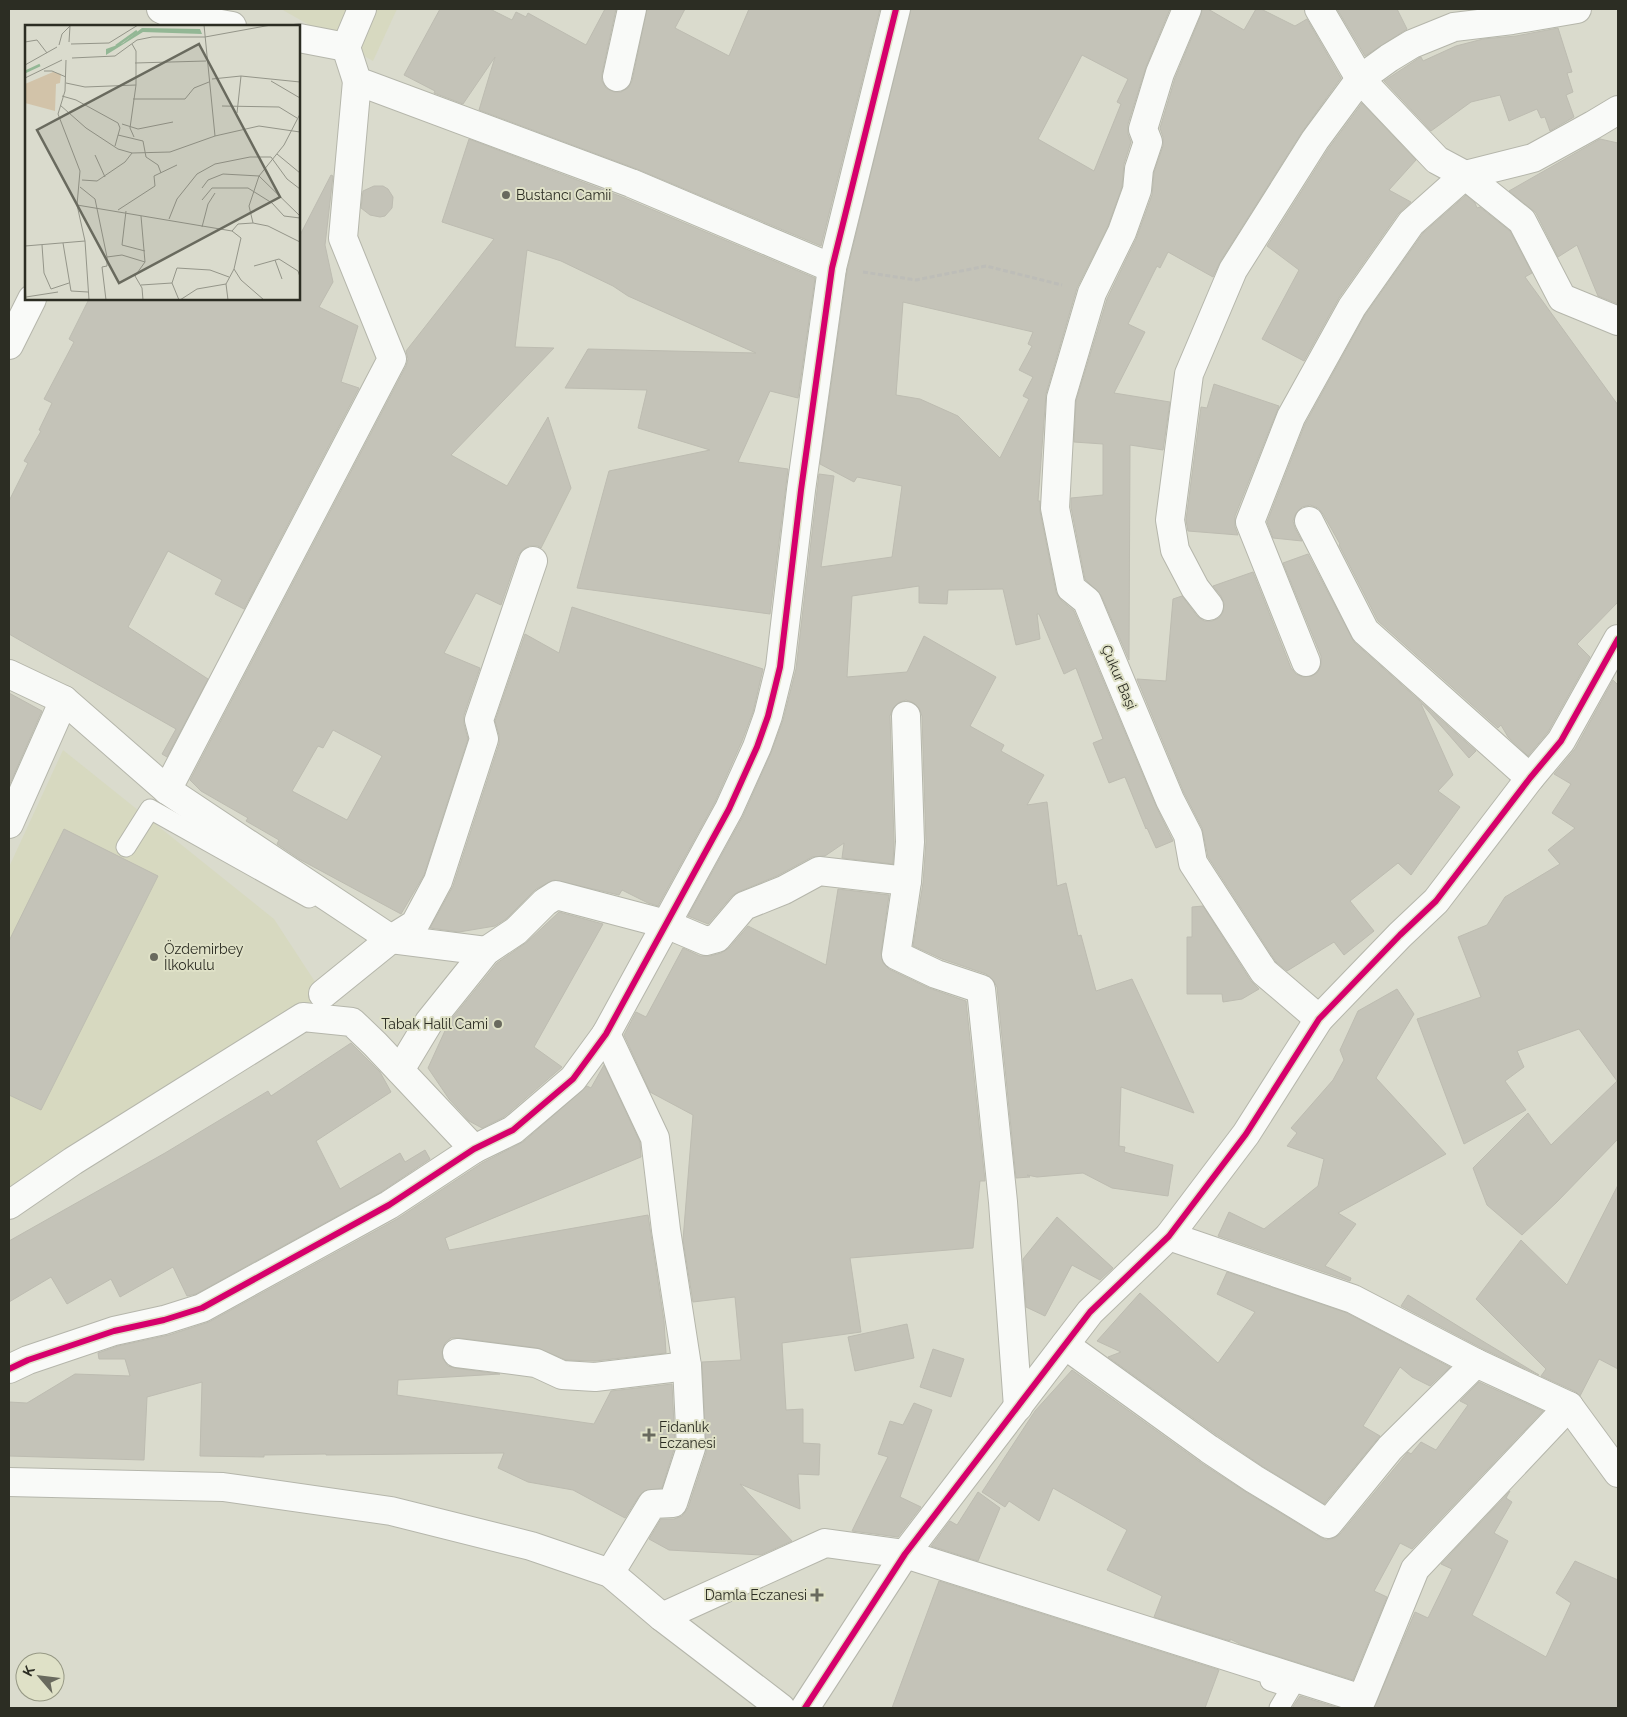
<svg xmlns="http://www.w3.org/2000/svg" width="1627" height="1717" font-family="Raleway,sans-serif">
<rect width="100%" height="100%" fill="#dadbcd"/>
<g fill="#d7d9c0">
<path d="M281,9h116l-24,52z"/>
<path d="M63,750l211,169 49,75 -314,193v-320z"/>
</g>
<g fill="#c4c3b8" stroke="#bdbcb1" fill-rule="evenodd">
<path d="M440,9h50l22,11 4,-8 10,5 2,-4 58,32 19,-36h11l-14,65v7l4,7 8,4h7l7,-4 4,-7 15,-72h38l-10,19 54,28 20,-47h131l-59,237 -184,-77 -158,-59 16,-53 -32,47 -29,-11 1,-2 -31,-16z"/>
<path d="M911,9h259l-24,58 -18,57v10l3,8 -7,22 -2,23 -14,39 -31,62 -31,106 -8,107h2v10l16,81 5,8 13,11 82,195 17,35 -17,7 -9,-20 -1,1 -21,-52 -16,6 -16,-40 10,-4 -27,-71 -12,6 -25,-60h-2l3,25 -24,6 -13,-56 -55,1 -1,14 -28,-1v-17l-67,10 -5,81 60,-5 17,-36 72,41 -26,49 34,19 -3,6 43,24 -17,30 20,-3 10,84 9,-3 12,53 3,-1 15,56 36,-12 62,134 -73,-26 -2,59 6,1 -1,5 49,13 -5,31 -56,-8 -29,-15 -46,4 -10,-2 3,2 -14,1 -19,-191 -4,-7 -7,-6 -44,-15 -29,-13 10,-63 3,-41 -4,-126 -3,-8 -5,-5 -8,-3 -8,3 -5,5 -3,8 4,126 -1,22 -51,-6 2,-15 -19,13 -13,1 -35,19 -39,16 -6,4 -24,28 -20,-8 55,-100 28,-63 12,-33 13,-51 23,-195 15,2 -13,91 71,-10 10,-71 -45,-9 -3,5 -34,-18 27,-193zM1082,55l46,24 -11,23 4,2 -27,67 -56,-32zM903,302l130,30 -5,12 4,2 -13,24 14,7 -10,19 6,3 -29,59 -42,-42 -38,-17 -24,-4z"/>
<path d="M1202,9h6l36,21 12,-21h5l34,17 12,-7 34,59 -39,54 -82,130 -7,15 -45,-25 -8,16 -3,-2 -29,58 17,8 -31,61 56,9 -7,48 -33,-5 -1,215 -28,-65 -16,-16 -14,-72v-9l32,-3v-51l-29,-2 2,-41 31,-102 29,-60 16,-44 2,-23 9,-26v-9l-3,-9 15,-50 26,-63z"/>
<path d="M1337,9h60l10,20 -42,27z"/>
<path d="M1558,28l14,44 -5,1 6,19 -7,3 8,22 -24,14 -5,-14 -4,1 -4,-9 -28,12 -9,-26 -29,7 -40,29 -47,-50 35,-23 2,-1 2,4 33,-15 27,-7 33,-3z"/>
<path d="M1362,103l54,57 -27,30 22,12 -13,12 -59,84 -35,63 -42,-22 37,-69 -32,-24 61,-97z"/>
<path d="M469,139l156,59 190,80 -17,120 -28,-7 -32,71 50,7 -18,145 -193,-26 32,-117 101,-21 -72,-22 9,-38 -82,-2 23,-39 168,4 -128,-57 -15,-10 -52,-25 -34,-11 -12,97 39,1 -103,107 56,31 41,-69 23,71 -30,60 -3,-2h-9l-6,3 -5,7 -17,49 -25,-12 -32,60 36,15 -16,47v9l4,15 -44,136 -23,39 -102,-55 -22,-15 2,-4 -33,-19 2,-3 -47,-27 -11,-11 216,-414 2,-7 -2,-8 88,-112 -52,-17zM333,730l49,26 -35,64 -55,-29 26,-45 5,2z"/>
<path d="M1600,139l18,4v161l-20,-8 -21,-51 -19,12 -22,-44 -27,-22z"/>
<path d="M331,175l2,1 -8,69 8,37 -14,25 39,19 -17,56 18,6 -115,221 -29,-15 7,-14 -54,-29 -40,76 80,52 -41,78 -5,-3 14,-25 -167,-95v-133l19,-38 -4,-2 17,-30 -2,-1 13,-27 -8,-4 30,-57 -5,-3 20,-40h210v-62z"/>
<path d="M374,186h9l5,3 5,8 -1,11 -7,8 -5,1 -10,-2 -9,-7 2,-17z"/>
<path d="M1466,195l9,8 2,5 3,-1 30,24 22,42 -7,4 93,128v197l-41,42 13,13 -42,75 -20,24 -20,-19 -7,-12 -3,3 -120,-107 -39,-76 1,-1 -17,-30 -5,-6 -8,-3 -8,2 -6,6 -3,8 2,7 7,13 -29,-3 -6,-16 38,-98 60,-109 58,-82z"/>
<path d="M1214,384l65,22 -44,110v11l3,8 -50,-4 -2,-11 15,-113 6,1z"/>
<path d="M1308,554l46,88 122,109 -7,7 -47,-54h-1l32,71 -15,16 22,16 -49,68 -13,-12 -48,38 24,30 -30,24 -10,-13 -47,29 -11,-9 -68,-105 -6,-29 -18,-35 -47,-114 29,2 7,-82 9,-3 15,20 7,5h8l7,-3 4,-6 1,-8 -3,-8 -8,-10 40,-14 38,96 5,6 7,3 9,-1 6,-4 3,-7v-9l-38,-93z"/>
<path d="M572,607l191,62 -10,43 -11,29 -27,61 -57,104 -10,-3 -26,-13 -3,5 -65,-15 -18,9 -30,30 -11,7 -36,6 -29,-4 23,-42 46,-142v-9l-4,-14 30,-87 34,19z"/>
<path d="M1613,680l5,5v454l-61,63 -35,33 -35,-30 -14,-37 55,-55 23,32 66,-64 -38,-52 -62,22 7,16 -19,14 21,29 -62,34 -47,-125 64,-22 -23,-60 29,-12 18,-28 55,-33 -12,-14 27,-22 -23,-15 19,-29 -17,-10 21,-25z"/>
<path d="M9,693l33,18 -33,75z"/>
<path d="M64,829l94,47 -117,234 -32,-15v-154z"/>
<path d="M838,889l51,6 -8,58 2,10 6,6 40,19 37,13 19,180h-5l-7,67 -123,10 11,74 -79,11 4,67 17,-1v34l17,1 -1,31 -21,-1 2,35 -60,-25 52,57 -31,14 -92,-5 -20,-11 12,-20h13l8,-3 6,-8 18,-55 -4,-91 39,-2 -6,-63 -42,5 -10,-62 10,-125 -43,-23 -26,-57 12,-23 10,5 37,-69 17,8h10l11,-3 8,-5 19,-22 78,39z"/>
<path d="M1203,906l48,75 8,8 -17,10 -19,3 -1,-8h-35v-57h5v-30z"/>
<path d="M559,912l44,12 -69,123 28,20 -58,50 -22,11 -13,-7 -20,-22 -21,-31 21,-46 48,-59 30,-21z"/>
<path d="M1397,989l17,25 -38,64 70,76 -108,59 18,11 -31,42 26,12 -1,3 -132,-45 11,-24 35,17 54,-43 6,-27 -37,-13 10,-13 -6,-5 42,-48 11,-20 -4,-10 18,-39z"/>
<path d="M351,1043l29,29 11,20 -75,49 24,48 60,-36 5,9 20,-12 5,9 -49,33 -185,102 -9,2 -14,-29 -53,30 -9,-18 -44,25 -16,-27 -42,25v-61l156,-88 103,-62 3,5z"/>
<path d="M604,1065l36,77 1,15 -196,81 4,12 199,-35 16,106 2,32 -71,8 -29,-1 -28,-12 -79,-10h-8l-6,5 -3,9 1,7 5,7 7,2 45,6 -102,6 -1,15 197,29 17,-33 61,-7 3,62 -13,42 -18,3 -5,5 -14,22 -52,-28 -45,-8 -30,-14 6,-15 -178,2v-1l-62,1v2l-64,-1 2,-74 -55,15 -3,63 -135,-4v-54l18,1 48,-29 55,2 -5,-17h-26l-1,-6 20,-7 51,-11 40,-13 188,-103 85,-56 41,-21 64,-56 4,2z"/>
<path d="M1618,1185v184l-19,-10 -19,37 -4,-4 -35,-16 5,-7 -70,-70 45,-59 46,45z"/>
<path d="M1057,1217l56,51 -13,12 -28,-15 -27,51 -19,-9 -3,-48z"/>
<path d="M1227,1272l120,41 103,54 -20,19 -18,-9 -12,-10 -37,59 17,10 -56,68 -62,-38 -44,-30 -110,-79 13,-5 -24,-11 43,-48 78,70 37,-51 -38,-18z"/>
<path d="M1408,1295l58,36 73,44 -56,-26 -82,-43z"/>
<path d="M907,1324l7,34 -59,13 -7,-34z"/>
<path d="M933,1349l31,10 -13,38 -31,-10z"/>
<path d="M1072,1370l128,92 46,30 74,45 6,3 8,-2 6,-4 68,-82 3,2 10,-12 15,8 32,-45 -8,-4 19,-19 64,29 -131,138 -12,-6 -26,48 13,6 -34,83 -111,-35 -12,-6v2l-76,-24 8,-21 -55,-26 20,-40 -74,-42 -14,33 -30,-20 -4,6 -23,-15 53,-81z"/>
<path d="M914,1403l18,7 -32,87 21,10 -23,30 -46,-6 36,-74 -10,-3 12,-33 13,4z"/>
<path d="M1510,1491l-4,7 6,4 -18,31 14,8 -36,74 74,42 25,-54 -15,-10 19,-32 43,19v128h-244l41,-96 13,6 24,-49 -11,-5z"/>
<path d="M978,1492l22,16 -22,53 -47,-15 19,-25 7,4z"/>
<path d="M939,1581l280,89 -14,38h-313z"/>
<path d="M1300,1696l39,12h-47z"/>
</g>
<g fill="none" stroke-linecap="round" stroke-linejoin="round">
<g stroke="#b5b6ab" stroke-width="21">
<g id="service">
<path d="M126,847l24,-38 159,89"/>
<path d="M1270,1681l21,7 -12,20"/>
</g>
</g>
<g stroke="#b5b6ab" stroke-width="30">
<g id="minor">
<path d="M161,9l15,7 56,10"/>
<path d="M362,9l-16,38 11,34 274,102 201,85"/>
<path d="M1187,9l-27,64 -17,56 5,13 -9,27 -2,21 -15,42 -30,61 -31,105 -6,110 16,80 16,13 83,199 18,35 5,28 71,109 55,47"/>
<path d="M1319,9l41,70 77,81 28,15 57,46 40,77 56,23"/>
<path d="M299,38l47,9"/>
<path d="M617,77l15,-68"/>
<path d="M9,345l23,-46"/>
<path d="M1309,521l56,110 165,147"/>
<path d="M1209,606l-14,-18 -20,-38 -5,-30 19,-146 44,-104 82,-130 45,-61 29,-21 23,-14 42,-17 58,-7 65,-11"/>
<path d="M1306,662l-56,-140 41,-105 61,-110 59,-84 54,-48 68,-17 60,-33 25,-15"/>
<path d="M9,674l55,26 103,90 224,149 95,12"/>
<path d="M906,716l4,126 -3,39 -11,74 40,19 45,15 22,213 15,205"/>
<path d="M167,790l225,-431 -49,-121 14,-157"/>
<path d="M9,824l55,-124"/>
<path d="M323,994l68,-55 24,-15 23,-43 46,-142 -5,-19 54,-159"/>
<path d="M606,1034l49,104 11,92 21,136 4,82 -18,55 -21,1 -42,69"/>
<path d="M400,1070l29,-48 57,-71 30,-20 29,-29 11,-7 110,29 40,17 11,-3 27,-32 40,-16 35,-19 88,10"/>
<path d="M9,1205l64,-44 230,-144 49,5 23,22 99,105"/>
<path d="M1169,1236l184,63 123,64 93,43 49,67"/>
<path d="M1065,1345l144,104 45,30 74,45 62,-76 86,-85"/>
<path d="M457,1353l79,10 26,12 33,2 92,-11"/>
<path d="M9,1369l19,-9 86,-29 50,-11 38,-12 187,-103 85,-56 39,-19 60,-51 33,-45 123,-225 28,-62 11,-31 12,-49 21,-177 31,-222 64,-259"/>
<path d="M662,1617l163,-74 80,11 457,145 53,-130 154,-163"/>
<path d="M805,1708l100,-154 185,-242 79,-76 77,-102 73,-115 81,-84 36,-34 94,-123 31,-37 57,-102"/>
</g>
</g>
<g stroke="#b5b6ab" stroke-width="30">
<path id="tertiary" d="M9,1482l214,5 168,24 140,35 79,27 52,44 119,91"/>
</g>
<path stroke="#bdbdb8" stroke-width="3" stroke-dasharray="5 2.5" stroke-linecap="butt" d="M863,272l53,8 70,-14 76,19"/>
<use href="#service" stroke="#f9faf8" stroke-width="19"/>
<use href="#minor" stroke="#f9faf8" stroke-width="28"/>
<use href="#tertiary" stroke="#f9faf8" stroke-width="28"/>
<g stroke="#dfe1c7" stroke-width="9">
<g id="cycleway">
<path d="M9,1369l19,-9 86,-29 50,-11 38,-12 187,-103 85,-56 39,-19 60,-51 33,-45 123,-225 28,-62 11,-31 12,-49 21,-177 31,-222 64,-259"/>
<path d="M805,1708l100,-154 185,-242 79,-76 77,-102 73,-115 81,-84 36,-34 94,-123 31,-37 57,-102"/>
</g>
</g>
<use href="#cycleway" stroke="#d6006c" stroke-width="6"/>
</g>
<g fill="#696a5e" stroke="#dfe1c7" stroke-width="2">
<circle cx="506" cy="195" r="5"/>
<circle cx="154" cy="957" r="5"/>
<circle cx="498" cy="1024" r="5"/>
<path d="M646.5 1427.5h5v5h5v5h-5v5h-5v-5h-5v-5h5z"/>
<path d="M814.5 1587.5h5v5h5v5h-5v5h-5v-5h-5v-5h5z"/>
</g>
<g text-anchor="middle" stroke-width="4" stroke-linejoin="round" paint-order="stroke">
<g font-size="14" fill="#2c2d23" stroke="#dfe1c7" text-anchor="start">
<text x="516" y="200">Bustancı Camii</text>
<text x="164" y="954">Özdemirbey<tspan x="164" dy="16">İlkokulu</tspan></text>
<text x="488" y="1029" text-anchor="end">Tabak Halil Cami</text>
<text x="659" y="1432">Fidanlık<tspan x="659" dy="16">Eczanesi</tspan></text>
<text x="807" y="1600" text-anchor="end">Damla Eczanesi</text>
</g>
<g font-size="14" fill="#2c2d23" stroke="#dfe1c7">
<text transform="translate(1119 677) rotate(67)" y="5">Çukur Başi</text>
</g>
</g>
<g transform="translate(25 25)">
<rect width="275" height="275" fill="#dadbcd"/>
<path d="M28,47l8,2 -1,9 -4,1 -1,27 -30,-8v-19z" fill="#d2c3a9"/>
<path d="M117,3l58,1 2,5 -59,-2 -37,23v-6l17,-6z" fill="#93b795"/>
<path fill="none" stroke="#93b795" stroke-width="2.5" d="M91,21l21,-15M0,47l15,-7"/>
<path fill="none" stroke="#949589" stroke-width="1" d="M126,0h56M179,0l11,111M0,17l12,-2 10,13M44,17l1,-16M46,19l38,-1 29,-18M107,19l4,7v34l-6,43 4,9M34,20l3,-11 9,-9M47,33l43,-2 22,-16 15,-3h53l66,-12M41,35l-1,31 -7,23 22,57 -3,34 8,36 4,59M110,38l71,-2M0,40l32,-18M19,46h8l14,6M0,53l37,-18M187,54l29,-3 59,6M246,56l29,17M41,58l19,4 51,-2M37,71l14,4 42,23 2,5 -5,18M108,74h52l9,-11 15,-6M35,80l26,23 32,21 14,4 38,-1 45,-16 44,-10 41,6M197,81l57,1 18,11M212,88l4,-37M97,99l16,5 35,-7M93,110l25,6 3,16 12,8 3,8M252,129l23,19M70,130l10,22M57,155l15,1 28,-19 7,-9M55,162l15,12 12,58 15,-2 23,7M177,163l6,-8 15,-6 36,2 41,40M177,175l10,-12h36l24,15 12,13 16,2M52,180l155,26 9,7 -7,31 -8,15 2,16M93,185l37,-24 -1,-10 23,-11M101,186l-4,34 23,6M116,191l4,46 -10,14 7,12 1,12M144,194l8,-20 20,-25 18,-10 35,-7h21l16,22 13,10M228,198l-4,-17 10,-30 25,-31 16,-31M177,202l6,-23 7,-11M207,206l6,-7 15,-1 15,3 32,16M38,218l8,48 17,1M17,220l2,28 7,16 18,-6M0,221l60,-5M250,235l7,19M229,241l25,-7 19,12 2,6M209,244l7,11 23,20M0,254l1,21M147,258l5,-15 33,2 19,7M116,260l31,-2 7,17M1,272l32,-5M81,275l-4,-33 5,-1v-9M155,275l17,-11 29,-5"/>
<path fill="#696a5e" fill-opacity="0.15" stroke="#696a5e" stroke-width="2.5" d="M174,19l81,153 -161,86 -82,-153z"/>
<rect width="275" height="275" fill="none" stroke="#2c2d23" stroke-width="2.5"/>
</g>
<rect width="1627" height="1717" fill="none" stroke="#2c2d23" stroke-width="20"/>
<g transform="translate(40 1677) rotate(298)"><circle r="24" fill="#dfe1c7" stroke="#979985"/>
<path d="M0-4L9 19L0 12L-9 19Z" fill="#696a5e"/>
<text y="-8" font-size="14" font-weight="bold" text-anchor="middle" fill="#2c2d23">K</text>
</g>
</svg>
